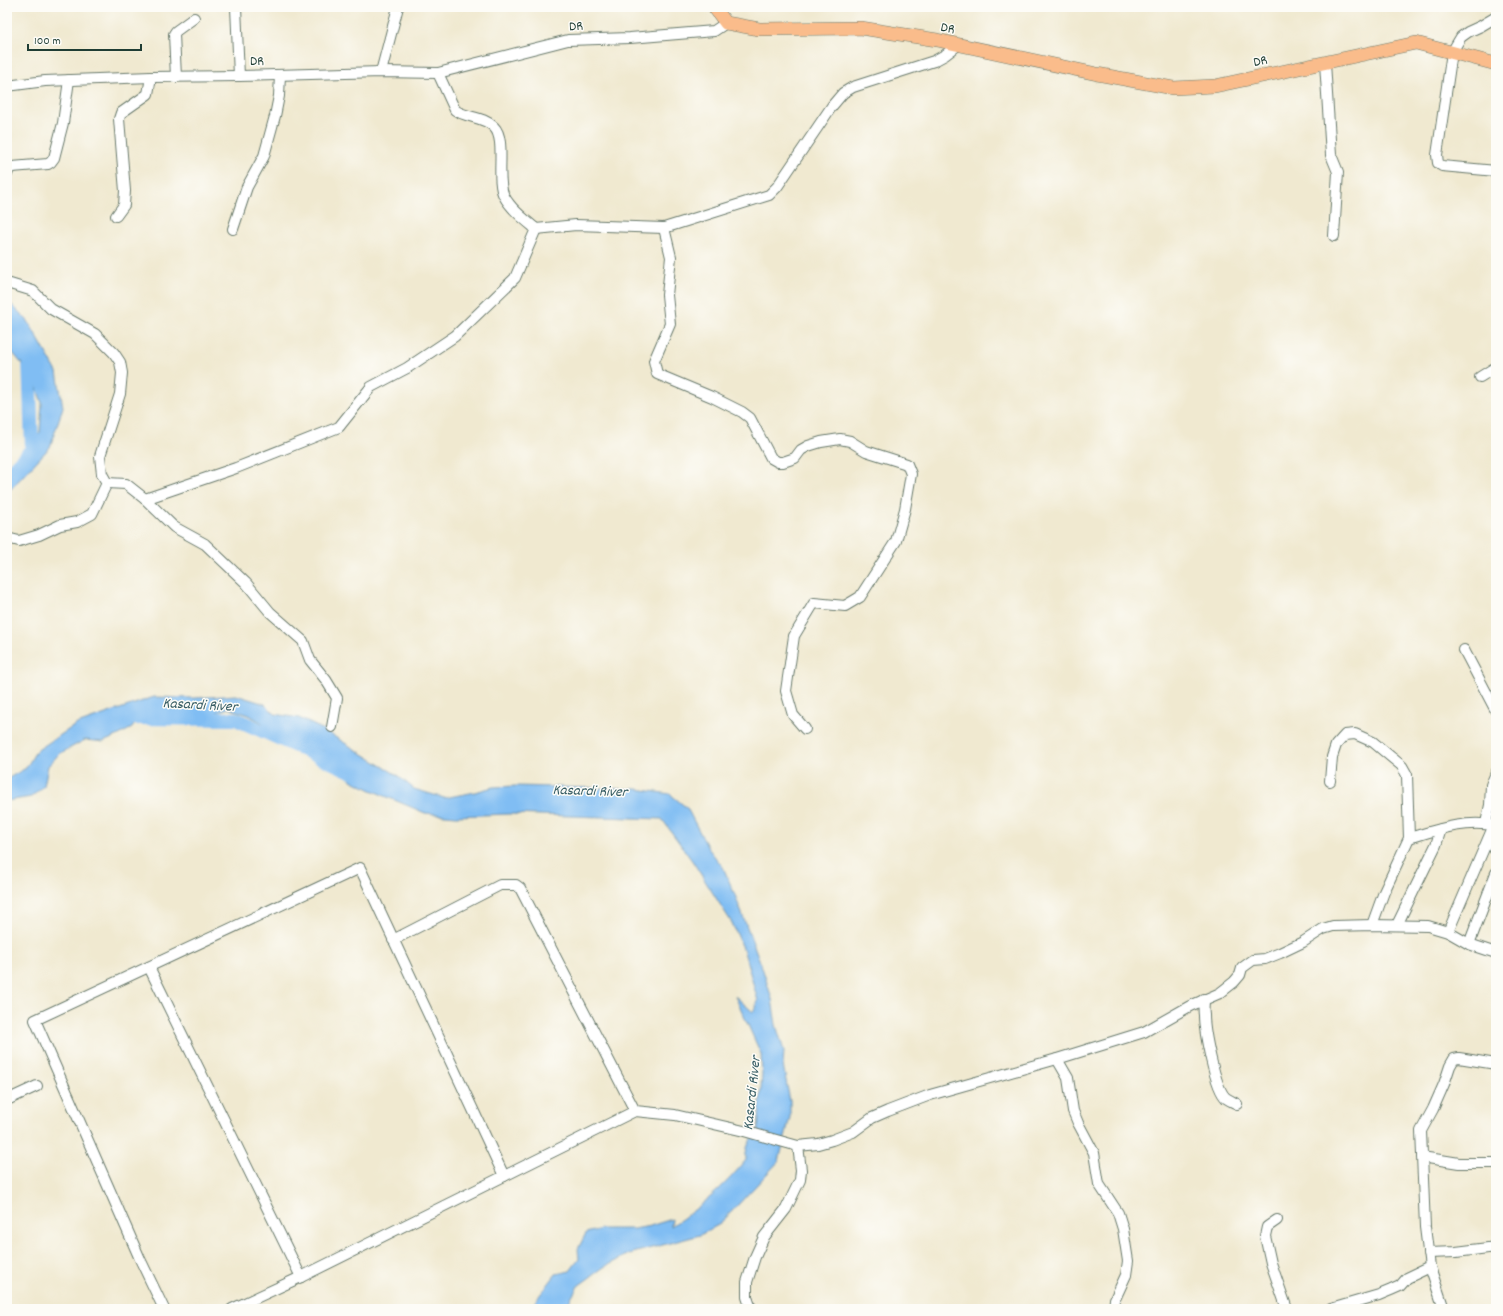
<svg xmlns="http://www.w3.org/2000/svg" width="1503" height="1316" font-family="Dekko,sans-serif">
<rect width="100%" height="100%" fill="#fdfcf7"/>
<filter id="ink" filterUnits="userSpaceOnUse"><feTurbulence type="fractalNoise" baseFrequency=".025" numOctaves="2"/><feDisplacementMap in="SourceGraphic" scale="8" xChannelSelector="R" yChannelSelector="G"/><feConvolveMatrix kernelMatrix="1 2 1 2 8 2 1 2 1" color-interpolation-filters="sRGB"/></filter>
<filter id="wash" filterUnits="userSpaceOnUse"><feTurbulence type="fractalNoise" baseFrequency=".012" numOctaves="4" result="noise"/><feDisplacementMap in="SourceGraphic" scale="16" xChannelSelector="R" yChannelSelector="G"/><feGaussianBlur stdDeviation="0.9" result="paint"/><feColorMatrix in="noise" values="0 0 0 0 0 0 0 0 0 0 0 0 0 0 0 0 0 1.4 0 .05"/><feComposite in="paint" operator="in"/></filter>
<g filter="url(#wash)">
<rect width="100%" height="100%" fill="#f0e9d0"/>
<g fill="#80bdf3" stroke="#507d94">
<path d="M7,300l21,21 29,51 6,35 -13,40 -43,46v-23l33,-38 2,-29 -9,-26 -26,-31z"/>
<path d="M236,695l29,9 10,10 24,4 23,11 75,46 17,14 30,9 31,-6 18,-5 23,-1 121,3 33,5 17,14 21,40 15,19 12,28 27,72 10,32 4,26 8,26 -1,14 7,36v16l-11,44 -59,63 -20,11 -71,19 -25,13 -26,19 -13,23h-33l4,-9 20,-26 14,-3 9,-12 -1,-10 8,-16 15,-4h33l16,-3 22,-7 -1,7c29,-18 54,-40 75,-66 -1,-12 3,-20 12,-28l4,-58 -1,-20 -26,-58 18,16 5,-11 -15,-53 -11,-25 -39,-61 -31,-43 -153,-5 -53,2 -31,-3 -54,-23 -20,-10 -5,-12 -23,-17 -50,-18 -11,-10 -13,-8 -21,-7 -29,11 -25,2 -16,-4 -21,4 -5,7 -15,8 -14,6 -18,-2 -26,14 -11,12 -4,20 -13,11 -24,4v-22l19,-11 10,-17 41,-27 77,-27 40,1z"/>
</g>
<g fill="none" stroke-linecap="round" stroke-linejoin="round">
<g stroke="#80bdf3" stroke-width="14">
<path d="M7,328l22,31 3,90 -25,26"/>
<path d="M133,718l103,1 128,58"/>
</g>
</g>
</g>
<g filter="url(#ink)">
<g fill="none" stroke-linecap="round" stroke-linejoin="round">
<g stroke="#68796b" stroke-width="12">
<g id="minor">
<path d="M236,7l3,69"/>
<path d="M1496,17l-15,9 -13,6 -7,5 -9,15 -15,103 1,8 4,3 54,5"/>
<path d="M1325,63l6,92 7,17 -4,64"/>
<path d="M381,72l17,-65"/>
<path d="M438,73l17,37c11,8 28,6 39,17 13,13 1,52 10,69 7,13 20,23 32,33l40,-4 88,3 105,-33 8,-8 55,-81 11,-13 10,-6 81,-26 11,-6 13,-10"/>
<path d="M176,77l-2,-43 2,-3 18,-13"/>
<path d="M7,86l38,-5 106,-4 88,-1 142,-4 57,1 130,-33 62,-2 84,-7 12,-8"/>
<path d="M7,174l2,-5 3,-2 36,-3 3,-2 3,-4 9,-35 6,-43"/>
<path d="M116,216l8,-11 1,-14 -6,-72 2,-6 27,-19 3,-17"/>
<path d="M664,228l7,29 -4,38 3,29 -16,37 3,13 55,23 30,15 8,6 21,40 7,4h5l12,-4 6,-8 7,-4 13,-4 19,-3 10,2 16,10 41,13 4,10 -6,35 -9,32 -36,56 -15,9 -31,-3 -20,33 -8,55 7,24 12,14"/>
<path d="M233,229l14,-42 17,-31 11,-40 4,-20 1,-21"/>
<path d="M7,283l26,8 18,18 44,25 19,19 6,9 2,11 -2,21 -20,62 2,18 5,9 19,1 19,15 29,28 31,17 41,39 24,29 33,29 7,19 16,20 11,18 -5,29"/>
<path d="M1480,377l16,-10"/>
<path d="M145,499l91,-31 103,-41 32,-40 36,-19 48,-32 60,-58 21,-49"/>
<path d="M7,538l12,3 20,-6 21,-10 17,-3 15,-8 15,-31"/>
<path d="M1464,650l32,61"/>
<path d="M1330,781l2,-24 4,-12 9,-10 10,-1 18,8 29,24 5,9 2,63 -25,54 -12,33"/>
<path d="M1486,823l4,-18 1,-20 5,-12"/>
<path d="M1409,838c27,-8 58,-19 87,-12"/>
<path d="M1397,925l39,-80 5,-16"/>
<path d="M1448,932l46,-107"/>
<path d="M393,940l107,-55h16l4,3 115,223"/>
<path d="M1469,944l27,-71"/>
<path d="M149,967l152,310"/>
<path d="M1204,999c0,5 -1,11 0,16 0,15 11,74 22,83 3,2 7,4 11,6"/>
<path d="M1057,1059l11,19 5,33 5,12 16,30 5,31 19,29 5,16 5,32 -2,14 -11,24 -1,10"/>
<path d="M7,1100l30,-14"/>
<path d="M1422,1157l37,6h37"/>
<path d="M1277,1220l-10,7 -2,9 6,27 16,46"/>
<path d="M1428,1253l28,-1 40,-5"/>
<path d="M164,1309l-24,-50 -105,-239 325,-152 144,308"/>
<path d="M232,1309l69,-32 334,-166 40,4 69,16 54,15 20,-2 14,-4 21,-8 19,-14 16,-7 42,-16 127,-36 87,-27 46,-26 30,-13 14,-11 6,-7 2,-7 11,-8 12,-1 15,-6 23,-11 20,-13 10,-3 39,-1 56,1 20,6 21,12 27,9"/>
<path d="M751,1309l-4,-12v-15l8,-25 9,-20 22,-28 14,-29 1,-10 -3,-24"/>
<path d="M1331,1309l48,-14 12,-5 9,-4 7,-8 23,-11"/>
<path d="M1444,1309l-14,-42 -5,-40 -4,-96 12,-22 11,-25 6,-18 4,-7 5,-1 37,6"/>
</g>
</g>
<g stroke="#68796b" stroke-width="14">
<path id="major" d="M714,7l12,16 33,6 102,-1 76,12 160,34 76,14 42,-2 201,-43 80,21"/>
</g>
<use href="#minor" stroke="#fff" stroke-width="10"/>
<use href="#major" stroke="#fabc8b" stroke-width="13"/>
</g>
</g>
<g text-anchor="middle" stroke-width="3" stroke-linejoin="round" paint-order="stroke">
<g font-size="14" fill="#1f3d34" stroke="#fdfcf7">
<text transform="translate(576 25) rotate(-4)" y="5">DR</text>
<text transform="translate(948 27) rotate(12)" y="5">DR</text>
<text transform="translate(257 60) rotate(-1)" y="5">DR</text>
<text transform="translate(1260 60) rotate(-12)" y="5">DR</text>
</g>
<g font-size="15" font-style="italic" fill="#375d64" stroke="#fdfcf7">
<text transform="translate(200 704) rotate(3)" y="5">Kasardi River</text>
<text transform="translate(590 790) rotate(2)" y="5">Kasardi River</text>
<text transform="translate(751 1093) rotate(-84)" y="5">Kasardi River</text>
</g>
</g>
<rect width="1503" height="1316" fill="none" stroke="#fdfcf7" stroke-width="24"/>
<path d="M28 44v6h113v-6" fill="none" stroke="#1f3d34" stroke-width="2"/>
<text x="34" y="44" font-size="12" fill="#1f3d34" stroke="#fdfcf7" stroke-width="3" paint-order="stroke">100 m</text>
</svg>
